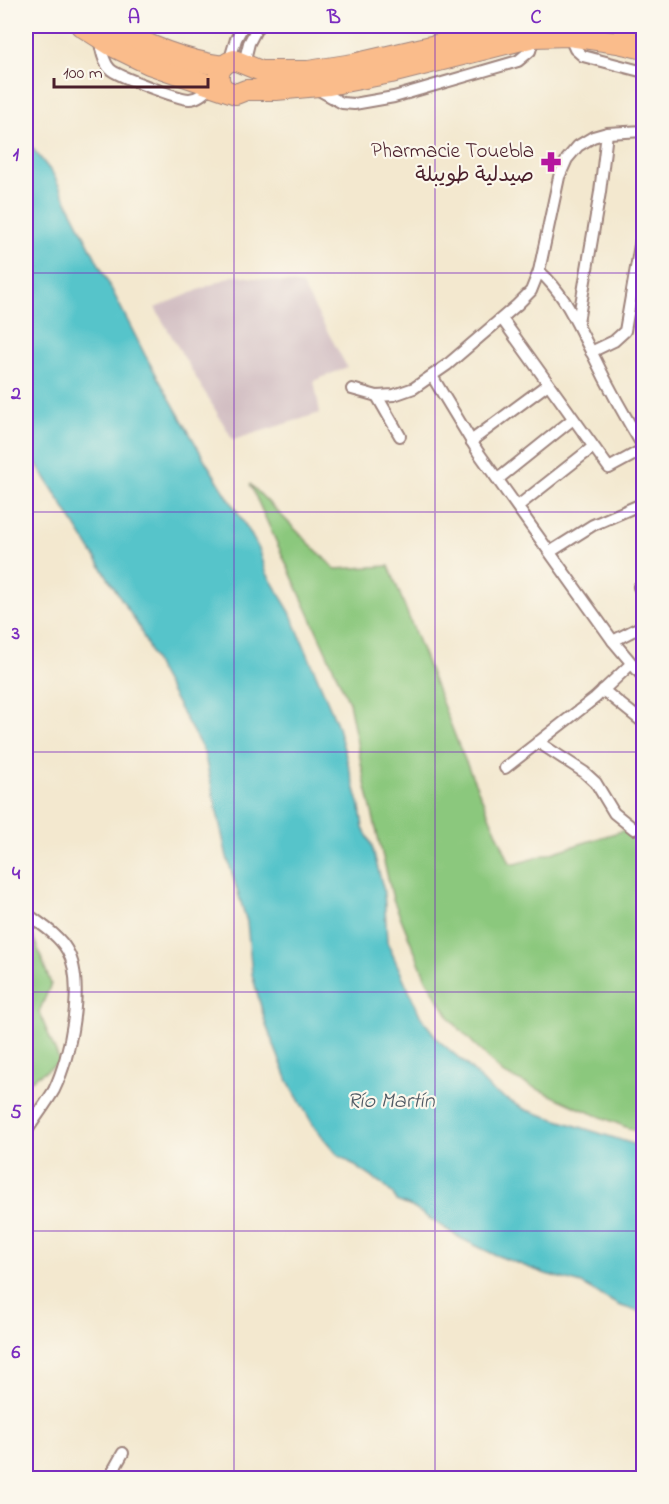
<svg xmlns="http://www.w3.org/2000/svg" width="669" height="1504" font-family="'Indie Flower','Playpen Sans Arabic',sans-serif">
<rect width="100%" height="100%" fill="#fbf7ec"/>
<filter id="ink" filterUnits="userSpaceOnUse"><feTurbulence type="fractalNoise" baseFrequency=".0167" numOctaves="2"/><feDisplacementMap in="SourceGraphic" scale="12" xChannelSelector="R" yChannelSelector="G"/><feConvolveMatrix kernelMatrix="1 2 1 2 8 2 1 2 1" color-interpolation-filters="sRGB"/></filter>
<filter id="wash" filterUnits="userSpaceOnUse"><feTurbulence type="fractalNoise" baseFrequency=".008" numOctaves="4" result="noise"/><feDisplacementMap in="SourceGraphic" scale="24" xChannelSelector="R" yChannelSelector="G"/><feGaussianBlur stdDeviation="1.35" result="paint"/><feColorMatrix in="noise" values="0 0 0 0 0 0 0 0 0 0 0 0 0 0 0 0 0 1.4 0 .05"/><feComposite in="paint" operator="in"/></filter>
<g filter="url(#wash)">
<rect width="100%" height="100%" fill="#f3e8cf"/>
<path fill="#d2bec2" d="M235,275l67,10 45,82 -33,14 6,32 -87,27 -78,-132z"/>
<g fill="#8bc87d" stroke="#6a7454" stroke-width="1.5">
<path d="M250,484l85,85 54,-3 70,180 51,117 6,1 125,-39 3,8 -1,301 -64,-26 -77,-35 -51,-53 -25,-41 -33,-80 -28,-116 -16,-81z"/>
<path d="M26,924l4,4 21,56 -12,28 21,50 -34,21z"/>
</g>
<path fill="#57c4ca" stroke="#50727a" stroke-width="1.5" d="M26,140l27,34 92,181 61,107 43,69 11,20 6,21 24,40 47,112 23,83 3,21 8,15 13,48 3,51 33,73 18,25 29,25 25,26 34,19 117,37v166l-25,-8 -36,-21 -36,-10 -53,-20 -33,-16 -48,-31 -16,-6 -3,-7 -12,-11 -44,-29 -22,-26 -27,-47 -22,-56 -14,-51 -5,-52 -20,-65 -23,-105 -45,-81 -20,-44 -113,-180z"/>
</g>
<g filter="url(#ink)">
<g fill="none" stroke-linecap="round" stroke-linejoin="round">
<g stroke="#9e847d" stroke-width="14">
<g id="street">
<path d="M569,36l6,13 8,7 61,16"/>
<path d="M99,38c2,10 4,24 11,31 7,7 69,30 79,30 10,0 17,-8 23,-14"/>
<path d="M229,62l7,-23 7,-13"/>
<path d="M244,63l5,-20 9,-17"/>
<path d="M315,88l27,15 12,1 40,-7 124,-36 12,-10 4,-14"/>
<path d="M539,271c27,24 37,52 53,82 16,33 33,64 52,95"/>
<path d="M502,319l107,149 35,-19"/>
<path d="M578,322l22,-130 7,-59"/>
<path d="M591,352l23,-11 11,-10 19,-109"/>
<path d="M432,376l46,76 135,189 31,37"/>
<path d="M352,389l25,7 17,-1 20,-7 33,-23 70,-60 14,-14 8,-20 20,-94 8,-18 11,-13 15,-9 14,-4 37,-2"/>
<path d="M377,396l23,40"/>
<path d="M471,441l77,-57"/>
<path d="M498,479l75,-60"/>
<path d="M518,506l75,-59"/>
<path d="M550,552l43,-27 51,-22"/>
<path d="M644,582l-5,5 5,10"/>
<path d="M613,641l31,-16"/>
<path d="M603,690l41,33"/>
<path d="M538,742l46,30 12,11 18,30 20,16"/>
<path d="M505,768l90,-70 36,-34"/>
<path d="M26,913c14,11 32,21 41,37 19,32 3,107 -13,140 -8,14 -19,28 -28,42"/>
<path d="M109,1478l14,-25"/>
</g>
</g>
<g stroke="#9e847d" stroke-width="22">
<g id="highway">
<path d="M81,26l33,21 35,17 87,30 10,-4h30l53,-5 62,-12 143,-36 35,-1 49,7 26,6"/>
<path d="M113,26c34,20 70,34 110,40"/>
<path d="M622,26l22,5"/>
<path d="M222,87c-7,-12 -2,-23 12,-27l27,11h47l45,-7 161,-37"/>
</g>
</g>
<use href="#street" stroke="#fff" stroke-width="10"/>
<use href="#highway" stroke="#fabc8b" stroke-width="20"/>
</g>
</g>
<path fill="none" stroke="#7b2cbf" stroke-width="1.5" stroke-opacity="0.55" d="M234,26v1452M435,26v1452M26,273h618M26,512h618M26,752h618M26,992h618M26,1231h618"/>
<defs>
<g id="pharmacy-bare" transform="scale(1.62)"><path d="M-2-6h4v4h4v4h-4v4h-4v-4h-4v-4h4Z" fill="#b5179e" stroke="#fbf7ec" stroke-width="2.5" paint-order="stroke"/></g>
</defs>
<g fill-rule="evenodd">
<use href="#pharmacy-bare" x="551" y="162"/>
</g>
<g text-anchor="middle" stroke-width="4.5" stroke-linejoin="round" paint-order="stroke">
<g font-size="21" fill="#4a1f2b" stroke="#fbf7ec" text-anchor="end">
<text x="534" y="157">Pharmacie Touebla<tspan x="534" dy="24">صيدلية طويبلة</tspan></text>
</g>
<g font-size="22" font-style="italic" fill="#4f5963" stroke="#fbf7ec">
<text x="391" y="1107">Río Martín</text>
</g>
</g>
<rect width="669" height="1504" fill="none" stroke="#fbf7ec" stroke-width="66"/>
<path d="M54 78v9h154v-9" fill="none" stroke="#4a1f2b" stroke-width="3"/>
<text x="63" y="78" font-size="18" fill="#4a1f2b" stroke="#fbf7ec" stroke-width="4.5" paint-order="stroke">100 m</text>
<rect x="33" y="33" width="603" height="1438" fill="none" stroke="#7b2cbf" stroke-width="2"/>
<g font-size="20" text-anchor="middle" font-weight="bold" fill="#7b2cbf">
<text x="134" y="23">A</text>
<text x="334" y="23">B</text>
<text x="536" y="23">C</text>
<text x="16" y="160">1</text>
<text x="16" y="399">2</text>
<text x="16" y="639">3</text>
<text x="16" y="879">4</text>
<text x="16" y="1118">5</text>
<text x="16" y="1358">6</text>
</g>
</svg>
